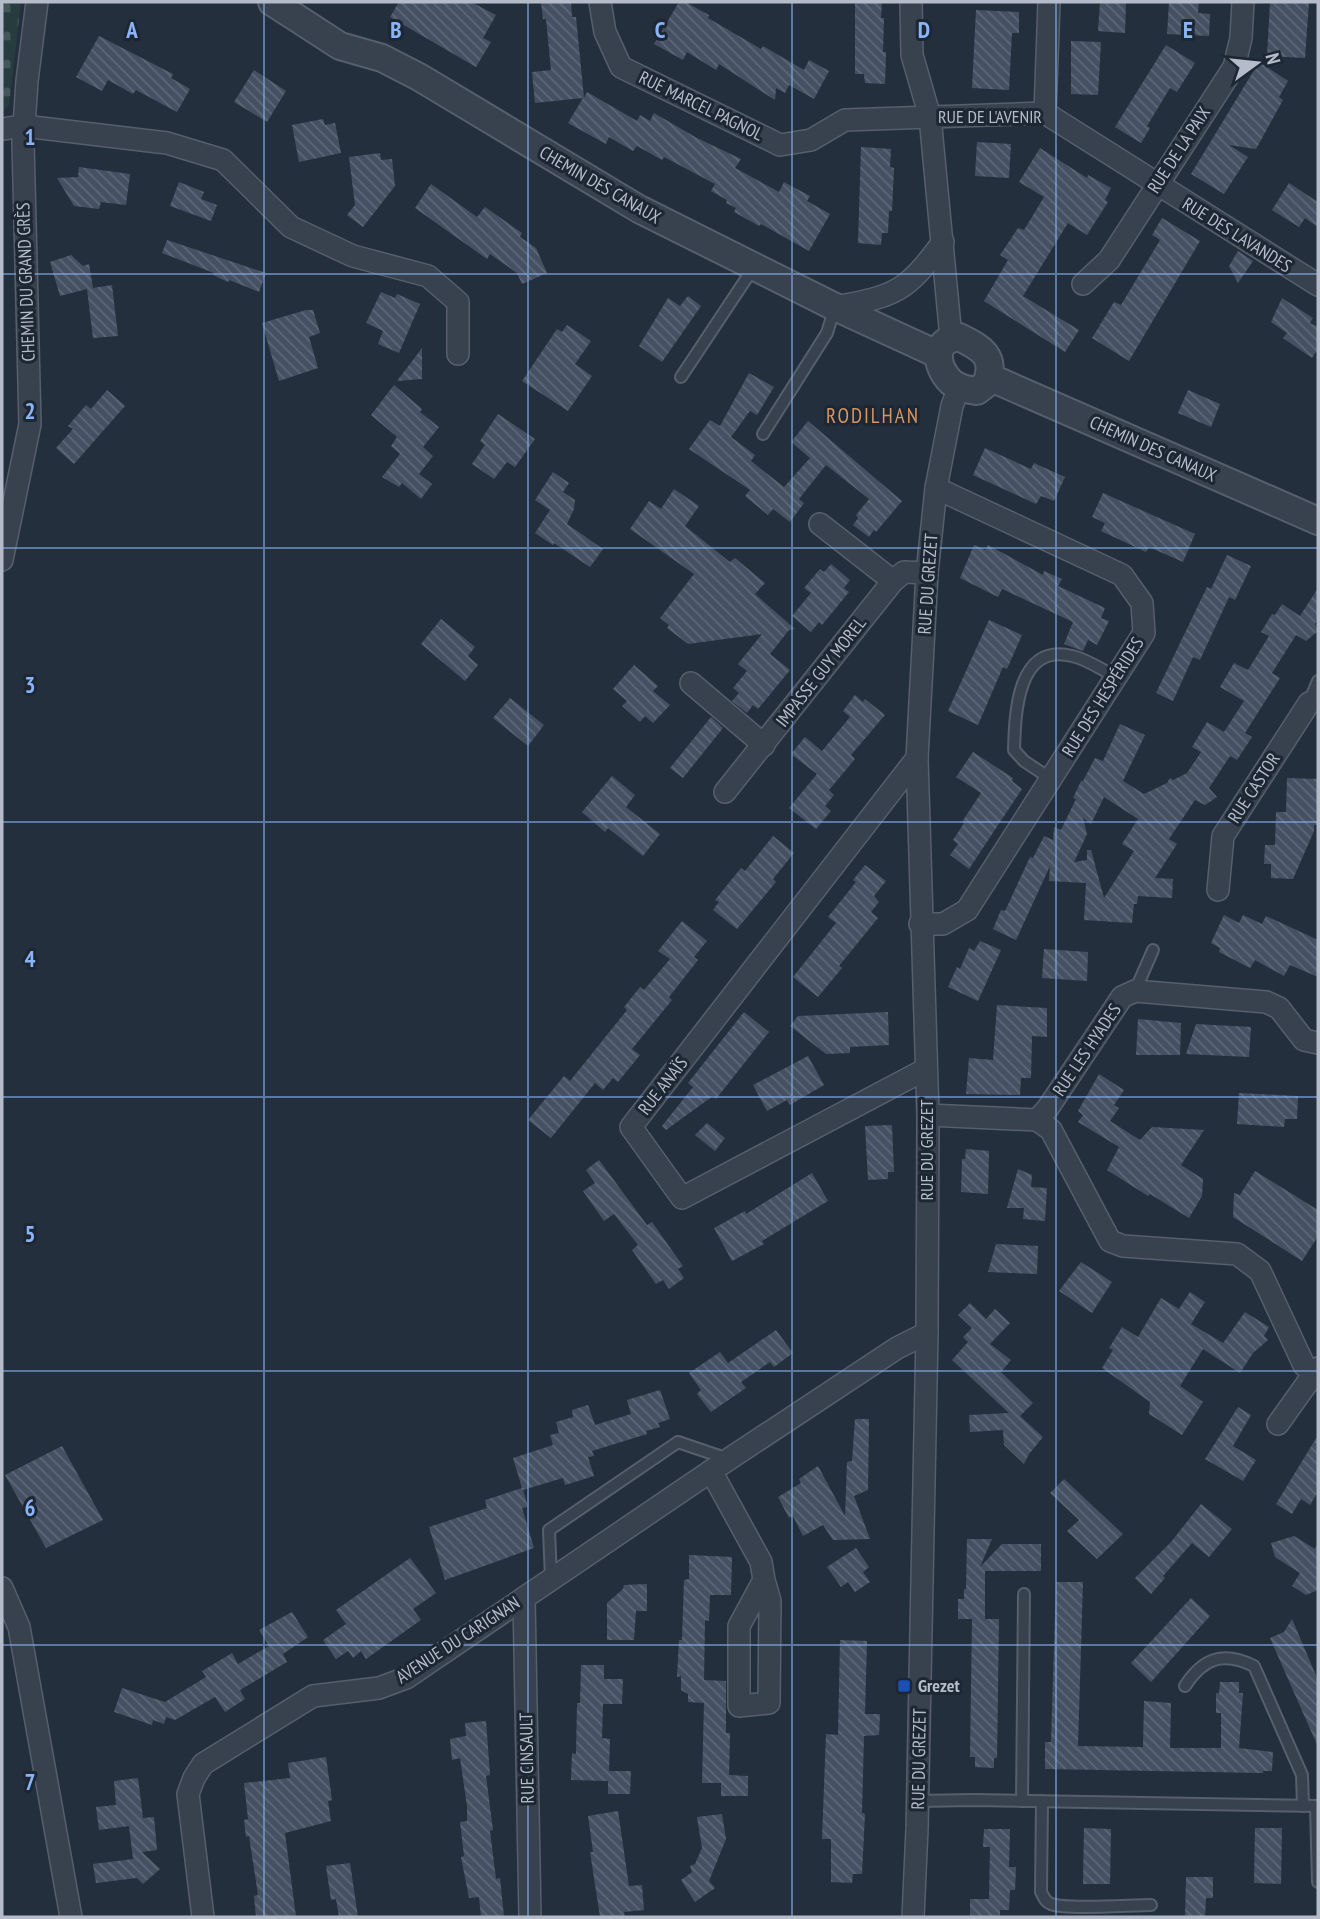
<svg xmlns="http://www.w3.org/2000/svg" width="1320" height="1919" font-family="'PT Sans Narrow',sans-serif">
<defs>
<pattern id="cemetery-stones" width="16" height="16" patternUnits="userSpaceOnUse" patternTransform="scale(1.75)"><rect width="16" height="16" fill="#263c3f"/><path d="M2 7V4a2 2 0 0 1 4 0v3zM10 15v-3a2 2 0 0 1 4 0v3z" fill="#435659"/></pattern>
<pattern id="building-back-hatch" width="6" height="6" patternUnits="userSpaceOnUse" patternTransform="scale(1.75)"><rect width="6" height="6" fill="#455162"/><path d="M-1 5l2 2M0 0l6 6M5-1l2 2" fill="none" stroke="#5d6877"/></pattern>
</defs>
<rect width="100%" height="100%" fill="#242f3e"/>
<path fill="url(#cemetery-stones)" d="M2,2h19l-12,104 -7,5z"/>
<g fill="url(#building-back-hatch)" fill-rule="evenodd">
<path d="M399,2h72l25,13 -13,23 8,4 -15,25 -86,-50z"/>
<path d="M541,2h30l1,15h4l8,81 3,-6 50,29 3,-6 10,6 4,-8 43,25 44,21 -6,9 44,24 5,-10 26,14 -3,5 23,13 -21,37 -48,-27 -2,2 -25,-14 2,-4 -10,-5 1,-3 -16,-9 4,-7 -51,-27 -2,3 -25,-14 -4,5 -24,-14 -3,7 -38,-21 15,-25 -48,5 -3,-31 19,-2 -5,-51h-3z"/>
<path d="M679,2h6l24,13 -1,3 53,31 2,-3 41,24 5,-10 20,11 -15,28 -25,-14 -4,8 -9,-5 -1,12 -56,-36 -3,6 -29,-18 -4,8 -29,-16z"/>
<path d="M855,2h27l-1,16h3l-1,34h3l-1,32 -20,-1 -1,-9h-9z"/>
<path d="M1100,2h26l-1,31 -27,-2z"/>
<path d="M1169,2h30l-1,11 12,1 -1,22 -42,-2z"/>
<path d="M1270,2h39l-4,56 -38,-2z"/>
<path d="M976,10l43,2v21h-7l-3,57 -37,-2z"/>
<path d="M99,36l74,38 -2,4 19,11 -13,23 -41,-22 -3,4 -25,-14 -6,11 -26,-14z"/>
<path d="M1071,41l30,1 -3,53 -27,-1z"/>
<path d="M1166,45l29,18 -18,29 -7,-4 -23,38 3,2 -9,15 -26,-16z"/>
<path d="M1259,62l29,19 -9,16 4,3 -27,49 -27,-4 19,12 -24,37 -33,-20z"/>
<path d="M254,70l32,21 -19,31 -33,-20z"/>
<path d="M323,119l2,6 10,-2 6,30 -42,9 -7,-37z"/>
<path d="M977,142l34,2 -2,34 -34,-2z"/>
<path d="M861,147l30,2 -1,18 4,1 -2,43h-3l-1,22h-6l-1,12 -23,-2z"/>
<path d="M1040,148l47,30 1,-3 23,13 -6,12 3,2 -21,33 -19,-12 -45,73 56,34 -14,22 -81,-51 24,-41 -8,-5 18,-27 6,2 20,-33 -25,-15z"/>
<path d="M380,153l1,7 11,-1 3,27 -32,41 -16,-12 8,-10 -6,-48z"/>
<path d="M79,167l51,7 -4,31 -25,-3 -2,7 -25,-3 -17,-28 21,-1z"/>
<path d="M179,182l25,10 -3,7 16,6 -6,16 -41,-15z"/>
<path d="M1289,183l29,19v25l-13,-9 -6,9 -27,-17z"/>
<path d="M431,184l46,33 8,-10 37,26 -2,4 16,11 11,25 -25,11 -5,-11 -27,-19 -3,5 -72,-51z"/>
<path d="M1162,218l38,23 -71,120 -37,-23 22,-36 7,3 39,-65 -8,-5z"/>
<path d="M167,240l99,33 -7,19 -30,-12 -1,2 -15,-7 1,-2 -52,-20z"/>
<path d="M1238,251l15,10 -15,22 -9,-17z"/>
<path d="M71,255l12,11 6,-2 4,24 19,-3 6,51 -25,2 -6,-49 -27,7 -10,-34z"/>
<path d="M381,292l14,6 2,-4 23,10 -21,49 -21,-9 5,-13 -17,-8z"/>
<path d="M688,296l13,10 -39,56 -23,-16 29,-48 12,8z"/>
<path d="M1282,298l31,20 -3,5 8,4v22l-6,9 -29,-20 4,-5 -16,-11z"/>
<path d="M306,310h7l7,23 -11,4 9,31 -39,13 -17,-58z"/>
<path d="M567,325l24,16 -16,23 17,12 -24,35 -46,-30 35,-52 5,3z"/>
<path d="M422,348v31l-25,2z"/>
<path d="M749,373l25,14 -17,28 -7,-4 -19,26 24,18 -4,6 33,26 26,-29 -19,-16 17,-21 94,80 -26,31 -2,-2 -5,7 -16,-12 5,-7 -2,-3 13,-16 -43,-34 -27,34 5,4 -14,19 -17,-13 -5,6 -23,-19 5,-6 -61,-41 21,-29 10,6z"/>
<path d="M394,385l28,24 -2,3 19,15 -16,20 10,9 -14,18 13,10 -11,15 -19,-16 -3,4 -17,-10 18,-23 -9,-8 6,-9 -26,-22z"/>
<path d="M107,390l18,16 -51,58 -18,-16 17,-19 -5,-3 18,-21 5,4z"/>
<path d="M1188,390l32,14 -9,23 -33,-14z"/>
<path d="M498,414l37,25 -20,28 -8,-5 -13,17 -22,-15 13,-19 -5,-4z"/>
<path d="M985,448l46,21 3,-6 31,14 -11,24 -13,-5 -5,8 -63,-29z"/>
<path d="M553,472l16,11 -6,9 12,8 -1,9 -7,15 36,25 -13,18 -36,-24 -1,2 -18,-12 15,-23 -15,-10z"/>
<path d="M674,489l25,17 -14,20 45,36 5,-4 30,25 -10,11 40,35 -6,1 -19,24 20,16 -32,39 -5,-4 -6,8 -15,-12 7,-8 -6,-5 14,-17 -9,-7 24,-30 -74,10 -21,-16 2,-3 -9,-7 34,-44 -64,-45 19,-28 12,8z"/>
<path d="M1103,493l92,41 -12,28 -34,-15 -3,5 -45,-21 4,-8 -13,-6z"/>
<path d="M974,545l12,5 2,-5 55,30 1,-4 18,8 -4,7 47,22 -4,10 8,3 -12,24 -9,-5 -5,11 -19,-7 9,-22 -71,-33 -4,8 -38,-19z"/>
<path d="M1227,555l24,11 -16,34 -6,-3 -29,63 -7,-3 -20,44 -17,-8 51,-106 4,2z"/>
<path d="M831,564l19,16 -6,8 5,4 -27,33 -3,-3 -8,10 -19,-16 19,-23 -7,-5 16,-19 4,3z"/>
<path d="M1318,588v29l-3,7 3,7 -12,10 -10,-6 -24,38 8,5 -35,55 7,4 -15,23 -7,-4 -21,32 8,9 -12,8 -10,-5 -26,39 8,5 -22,34 18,1 -1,19 -34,-2 -1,8h-3l-2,19 -48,-3 2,-37 -37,-2 1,-15 -34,74 -23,-11 8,-19 4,1 25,-54 3,1 11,-22 9,4 1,-13 7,3 15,-31 -3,-1 8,-17h2l12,-23 8,3 17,-37 25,11 -22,46 21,13 23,-11 3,-5 3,2 14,-7 14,-21 -9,-5 15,-25 17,10 20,-31 -24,-14 14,-24 14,7 21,-34 -8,-4 11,-18 3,1 7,-11 18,12zM1104,797l34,22 -16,25 12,7 -30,47 -13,-48h-4v10l-13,2 13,-28 -4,-16 8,6z"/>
<path d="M441,619l34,28 -7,9 10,9 -13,16 -44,-37z"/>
<path d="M989,620l33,15 -15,34 -4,-2 -25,58 -30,-14z"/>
<path d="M634,665l24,21 -5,5 17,14 -17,18 -8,-7 -5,6 -18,-16 5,-5 -14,-12z"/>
<path d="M855,695l8,7 2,-3 20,16 -34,40 4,4 -26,31 5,5 -9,11 6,5 -15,18 -27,-21 28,-34 -26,-20 14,-17 17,14 28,-34 -7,-6z"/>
<path d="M510,698l34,27 -16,21 -35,-28z"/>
<path d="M711,717l12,11 -40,50 -13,-10z"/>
<path d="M973,752l40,26 -1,3 10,8 -53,80 -19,-14 8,-11 -5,-4 11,-17 -2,-1 19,-29 -25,-16z"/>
<path d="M612,776l23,19 -9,12 34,27 -17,22 -35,-28 -3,4 -23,-20z"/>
<path d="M1287,778l31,1v46h-4v6l-21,48 -22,-1v-14h-7l1,-19h10l1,-33h10z"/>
<path d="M773,836l21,17 -21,26 3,3 -39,47 -24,-19 6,-8 -4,-2 26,-32 4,3z"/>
<path d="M865,865l21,16 -12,15 5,6 -8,10 7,6 -39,48 3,2 -24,29 -25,-20 43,-54 -8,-6 28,-35 -3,-2z"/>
<path d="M1224,915l15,8 4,-8 19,9 4,-8 52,24v37l-28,-12 -6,11 -29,-16 -5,8 -31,-16 1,-4 -9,-5z"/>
<path d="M682,921l25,20 -13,16 4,3 -29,37 3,3 -40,49 8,6 -22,27 -5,-4 -10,12 -8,-7 -44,55 -23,-18 36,-44 6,5 57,-71 -3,-3 16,-20 4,3 26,-31 -12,-8z"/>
<path d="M980,941l21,9 -23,51 -30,-14 9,-20 3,2 9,-21 5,3z"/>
<path d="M1044,949l44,3 -1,29 -45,-3z"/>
<path d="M997,1005l50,3v29l-15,-1 -1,42h-10l-1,17 -54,-1 3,-36 24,2z"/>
<path d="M744,1012l25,20 -53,67 -3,-3 -47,34 -4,-4 31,-39 -5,-4z"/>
<path d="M888,1012l1,33 -39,2v6l-24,1 -36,-28 8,-10z"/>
<path d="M1138,1019l43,4 -1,32h-44z"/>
<path d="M1196,1024l55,3 -2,30 -63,-3z"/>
<path d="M808,1056l16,29 -34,20 -3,-5 -20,11 -14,-26z"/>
<path d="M1099,1074l25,16 -10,15 5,3 -9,13 30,19 12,-13 52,3 -23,35 22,14 -1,17 -13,22 -39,-24 -2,2 -41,-26 12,-23 -41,-25 5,-7 -5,-4z"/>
<path d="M1239,1093l59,3 -1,23h-12l-1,8 -47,-3z"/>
<path d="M707,1123l18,15 -10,13 -20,-16z"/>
<path d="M892,1125l2,47h-6v7l-20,1 -3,-54z"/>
<path d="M966,1149l23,2 -1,43 -27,-2 1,-33h3z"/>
<path d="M599,1160l48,65 5,-3 31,44 -5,3 6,9 -15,11 -6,-9 -7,4 -24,-34 6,-5 -24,-31 -10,7 -21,-30 12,-8 -9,-13z"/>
<path d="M1018,1169l14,6 -1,12 16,1 -2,33 -22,-2 1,-11h-17z"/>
<path d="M1255,1171l63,39v26l-16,25 -69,-44 1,-24 6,2z"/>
<path d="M812,1173l16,28 -66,40 2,3 -32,17 -18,-33 31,-17 1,3z"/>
<path d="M996,1244l42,2 -1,28 -49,-2z"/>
<path d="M1081,1262l31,20 -20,31 -33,-22z"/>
<path d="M1190,1292l15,10 -14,22 32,19 22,-31 24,15 -5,9 4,4 -15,13 -13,20 -37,-24 -23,37 23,16 -21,33 -33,-21 1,-12 -48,-34 11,-18 -4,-2 13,-21 16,10 23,-39 18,11z"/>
<path d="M970,1303l16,16 9,-10 15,14 -20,21 21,16 -10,12 32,31 -13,13 23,21 -14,17 -5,10 -20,-19 -1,-15 -33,2 -1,-17 40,-2 -57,-53 16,-18 -5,-5 9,-9 -14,-13z"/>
<path d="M776,1330l17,23 -19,14 -4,-5 -29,20 5,6 -35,24 -14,-18 4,-4 -12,-17 31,-21 8,11z"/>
<path d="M660,1390l10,29 -12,4 2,4 -14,4 1,3 -55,17 2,5 -6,1 6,19 -29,9 -2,-7 -40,12 5,17 -6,1 12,40 -89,32 -16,-53 58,-19 -2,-8 37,-12 -9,-30 40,-13 -3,-10 9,-2 -3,-11 17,-5 -1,-7 16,-5 7,20 36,-11 -4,-14z"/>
<path d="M1238,1407l13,8 -18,31 23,14 -13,21 -38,-22z"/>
<path d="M855,1419h14l-1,71 -14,6 16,43 -37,1 -10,-15 -20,11 -10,-20 -4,2 -11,-21 23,-14 -2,-4 19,-13 27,50 2,-54 5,-1z"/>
<path d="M1318,1435v57l-8,13 -9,-6 -9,15 -16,-10z"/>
<path d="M62,1446l41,74 -57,28 -41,-73z"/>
<path d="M1064,1479l59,55 -26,25 -30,-28 12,-11 -29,-27z"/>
<path d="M1201,1504l31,25 -23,28 -17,-14 -29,33 2,2 -14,16 -16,-16 36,-36z"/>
<path d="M1294,1536l21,13 3,-6v47l-12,5 -14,-9 8,-13 -25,-16 -4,-14z"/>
<path d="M967,1539h25l-12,28 22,-23h39v27h-56v48h14l-2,139h-3v10l-19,-1v-10h-5l2,-138h5h-19v-20h6v-10h2z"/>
<path d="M856,1548l13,19 -6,5 7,10 -15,10 -7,-10 -7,5 -14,-20z"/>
<path d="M689,1555l43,2 -1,38h-21l-1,26 -4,-1 -1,60 22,1v52h4l-1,42 19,1v20h-27v-13h-19l2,-80 -16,-1v-8l-7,-4v-14l-4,1 2,-37h3l2,-60 5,-1z"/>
<path d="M410,1558l26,35 -23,16 8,11 -55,39 -5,-8 -8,7 -5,-7 -12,8 -13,-19 23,-16 -10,-14z"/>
<path d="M1056,1582h27l-5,164 65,1 1,-46 27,2 -1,45h51v-35h-5v-20h3l1,-11h19v11h4l-4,55 34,4 -1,19h-9v2l-218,-4v-27h6z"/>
<path d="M647,1584v27h-11l-2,29h-27v-37l16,-14 1,-4z"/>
<path d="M1191,1598l19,18 -59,66 -20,-19z"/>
<path d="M292,1612l16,25 -25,17 4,8 -47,28 5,9 -20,13 -10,-15 -40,23 -9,-3 -2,7 -11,-4 -1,5 -38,-13 8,-24 43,14 41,-25 -4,-6 30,-18 6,11 31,-18 -10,-16z"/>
<path d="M1292,1619l26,61v67l-48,-109 14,-6z"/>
<path d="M840,1640l27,1 -2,73h15l-1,21 -15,1 -2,77 3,1 -3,60h-9l-1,9 -21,-1v-43h-9l4,-105 12,1z"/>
<path d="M581,1665h23v14h19l-1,25h-19l-1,34 8,1 -1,32h22l-1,23h-22v-13l-37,-1 1,-27 4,1 1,-51h3z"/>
<path d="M486,1721l4,54 -4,1 7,54 -3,1 6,48 4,-1 4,39h-23l-2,-20 -10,1 -8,-41 3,-1 -4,-34 7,-1v-15l-7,-48 -8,2 -2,-21 16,-3 -1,-13z"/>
<path d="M326,1757l6,43 -4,1 3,20 -46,12 11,84h-40l-2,-21 4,-1 -9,-59 -3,1 -2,-17 4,-1 -4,-36 46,-5 -2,-15z"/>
<path d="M138,1778l5,40 11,-1 3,33 -15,2 18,17 -17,15 -6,-6 -41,5 -3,-19 40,-5 -4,-33 -30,4 -3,-23 20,-2 -2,-24z"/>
<path d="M618,1811l11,75 13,-1 2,25 -20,2 1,5h-25l-10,-65h3l-5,-36z"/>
<path d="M722,1814l4,25 -17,42 6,7 -20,14 -14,-22 11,-8 -2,-6 5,-2 7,-16 -5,-31z"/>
<path d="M1084,1828l27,1 -1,55h-27z"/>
<path d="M1255,1828h27l-1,56 -27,-1z"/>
<path d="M984,1829h26l-1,38h7l-1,23h-5l-1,20h-9v7h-30v-18h19l1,-52h-7z"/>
<path d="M350,1863l8,54h-19l-3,-18 -5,1 -5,-34z"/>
<path d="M1186,1877h27v21h-7l-1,19h-20z"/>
</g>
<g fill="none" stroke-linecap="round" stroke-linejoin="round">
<g stroke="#565f6c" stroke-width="14">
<g id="service">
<path d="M681,377l73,-110"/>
<path d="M763,434l64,-101 8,-26"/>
<path d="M1310,700l8,-19"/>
<path d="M1051,779l-27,-18 -10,-11c1,-36 3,-108 58,-94 15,3 30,14 44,21"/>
<path d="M1135,991l18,-41"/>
<path d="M551,1579l-2,-49 129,-88 50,17"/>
<path d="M1185,1686c18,-28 38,-35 69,-20l48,109 1,31"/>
<path d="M918,1801l55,-1 345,6"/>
<path d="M1022,1801l2,-207"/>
<path d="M1042,1801l-1,91c3,5 4,10 10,12 17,6 79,1 100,1"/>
<path d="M1316,1806l2,76"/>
</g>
</g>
<g stroke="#565f6c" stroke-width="24">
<g id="minor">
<path d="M600,2l5,30 16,35 159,78 31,-5 34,-20 200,-7 273,172"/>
<path d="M911,2l1,53 18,62 21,221"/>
<path d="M1045,113l4,-111"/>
<path d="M2,129l22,-3 143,17 56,17 68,67 62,29 75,20 30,26v52"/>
<path d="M1083,284l26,-24 125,-193 7,-29 2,-36"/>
<path d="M835,307c61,-11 71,-15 108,-65"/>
<path d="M820,524l73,57"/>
<path d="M2,560l28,-136 -7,-282 4,-61 10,-79"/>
<path d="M691,683l73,62"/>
<path d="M917,758l-286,369 51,71 244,-129"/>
<path d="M725,792l168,-211 11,-9 23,1"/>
<path d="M1218,890l5,-54 86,-133 9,-4"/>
<path d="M920,924h23l24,-14 177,-277 -2,-30 -20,-28 -186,-87"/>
<path d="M928,1115l109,5 11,-12 74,-111 13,-6 131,11 13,6 25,32 14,3"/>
<path d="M1037,1120l14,10 59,111 13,5 114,8 23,17 44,94 10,9"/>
<path d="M1278,1424l40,-56"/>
<path d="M711,1471l50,91 3,18 -25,46v80l30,-3 1,-102 -6,-21"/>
<path d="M2,1588l17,39 52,290"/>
<path d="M524,1598l6,319"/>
<path d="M203,1917l-15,-123 6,-16 9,-14 110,-68 66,-8 27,-10 305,-207 186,-123 30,-15"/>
<path d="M913,1917l4,-88 10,-496 1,-218 -11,-357 10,-185 9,-85 16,-82 7,-19"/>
</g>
</g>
<g stroke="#565f6c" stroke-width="30">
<g id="tertiary">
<path d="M272,2l68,44 42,12 37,19 220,132 196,98 102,47"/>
<path d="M959,337c23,11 38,20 27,47l-9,7c-9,-1 -19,-3 -26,-9 -16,-16 -19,-42 8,-45z"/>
<path d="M989,377l329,144"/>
</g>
</g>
<use href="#service" stroke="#38414e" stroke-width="10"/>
<use href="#minor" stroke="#38414e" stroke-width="21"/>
<use href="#tertiary" stroke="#38414e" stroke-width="26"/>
</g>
<path fill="none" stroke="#8ab4f8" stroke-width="2" stroke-opacity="0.55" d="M264,2v1915M528,2v1915M792,2v1915M1056,2v1915M2,274h1316M2,548h1316M2,822h1316M2,1097h1316M2,1371h1316M2,1645h1316"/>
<rect fill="#1a4fb4" stroke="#1d2633" stroke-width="2.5" x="897" y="1679" width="14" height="14" rx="3.5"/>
<g text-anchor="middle" stroke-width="6" stroke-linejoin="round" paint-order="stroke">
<g font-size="18" fill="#b4bcc9" stroke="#1d2633">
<text transform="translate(701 106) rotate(26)" y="6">RUE MARCEL PAGNOL</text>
<text x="990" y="123">RUE DE L'AVENIR</text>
<text transform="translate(1179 150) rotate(-57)" y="6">RUE DE LA PAIX</text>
<text transform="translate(600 185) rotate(30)" y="6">CHEMIN DES CANAUX</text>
<text transform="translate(1237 235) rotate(32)" y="6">RUE DES LAVANDES</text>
<text transform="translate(26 282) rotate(-92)" y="6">CHEMIN DU GRAND GRÈS</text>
<text transform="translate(1153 449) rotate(24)" y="6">CHEMIN DES CANAUX</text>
<text transform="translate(928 584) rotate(-86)" y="6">RUE DU GREZET</text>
<text transform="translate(821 672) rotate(-52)" y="6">IMPASSE GUY MOREL</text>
<text transform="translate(1103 697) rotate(-58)" y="6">RUE DES HESPÉRIDES</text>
<text transform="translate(1254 788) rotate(-57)" y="6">RUE CASTOR</text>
<text transform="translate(1087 1050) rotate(-56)" y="6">RUE LES HYADES</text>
<text transform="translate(663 1086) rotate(-52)" y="6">RUE ANAÏS</text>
<text transform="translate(927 1150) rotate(-90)" y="6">RUE DU GREZET</text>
<text transform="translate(458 1640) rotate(-33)" y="6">AVENUE DU CARIGNAN</text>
<text transform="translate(527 1758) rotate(-91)" y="6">RUE CINSAULT</text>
<text transform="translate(919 1759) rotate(-89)" y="6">RUE DU GREZET</text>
</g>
<g font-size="18" font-weight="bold" fill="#b4bcc9" stroke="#1d2633" text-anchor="start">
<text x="918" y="1692">Grezet</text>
</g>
<g font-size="21" letter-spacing="2" fill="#d59563" stroke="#1d2633">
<text x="873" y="423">RODILHAN</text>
</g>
</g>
<g font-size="23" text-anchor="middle" font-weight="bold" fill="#8ab4f8" stroke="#1d2633" stroke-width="6" stroke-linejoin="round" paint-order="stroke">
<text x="132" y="38">A</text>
<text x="396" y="38">B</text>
<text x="660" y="38">C</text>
<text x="924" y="38">D</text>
<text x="1188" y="38">E</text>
<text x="30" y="145">1</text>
<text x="30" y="419">2</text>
<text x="30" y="693">3</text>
<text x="30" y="967">4</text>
<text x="30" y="1242">5</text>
<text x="30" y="1516">6</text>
<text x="30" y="1790">7</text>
</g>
<rect width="1320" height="1919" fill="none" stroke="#b4bcc9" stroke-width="7"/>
<g transform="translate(1257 63) rotate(75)" stroke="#1d2633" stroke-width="5" paint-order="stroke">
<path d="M0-5L12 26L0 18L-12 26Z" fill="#b4bcc9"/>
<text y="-10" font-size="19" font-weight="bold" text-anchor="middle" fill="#b4bcc9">N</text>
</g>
</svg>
